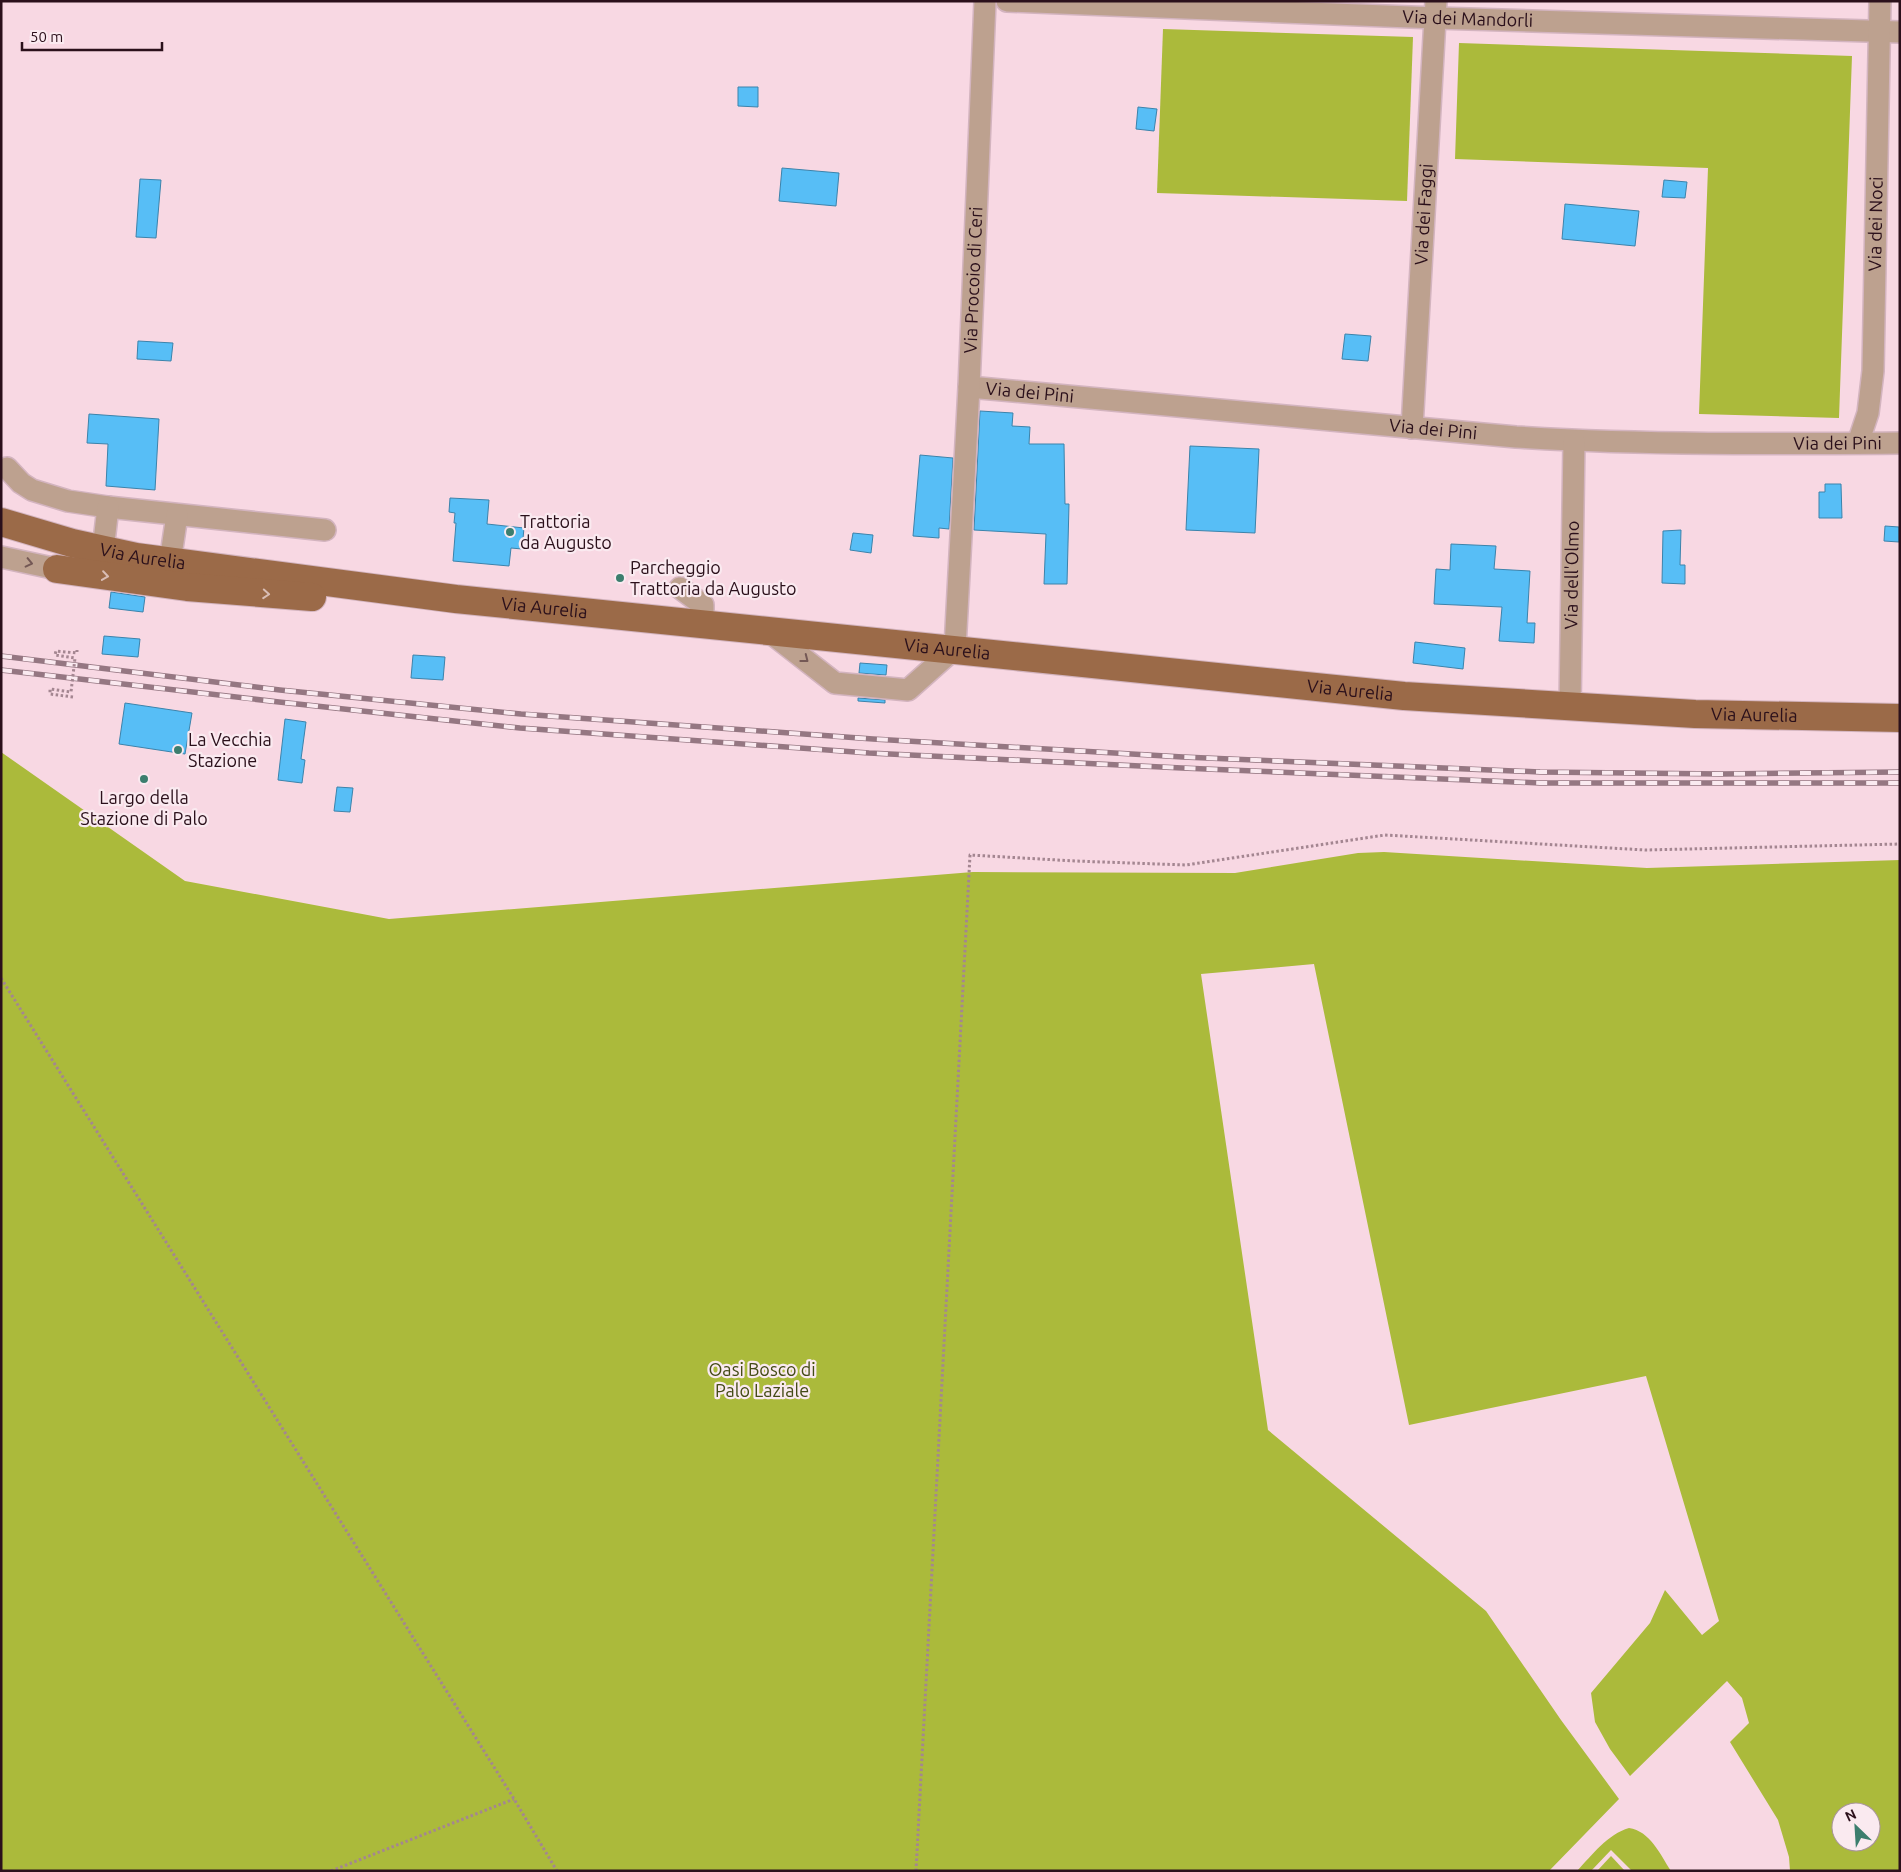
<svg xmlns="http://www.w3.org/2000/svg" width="1901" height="1872" font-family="Ubuntu,sans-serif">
<rect width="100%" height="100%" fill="#f8d8e3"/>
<g fill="#abba3b" fill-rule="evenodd">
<path d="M1163,29l250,8 -6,164 -250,-8z"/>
<path d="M1459,43l393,13 -13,362 -140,-4 9,-246 -253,-9z"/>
<path d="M1,752l184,129 204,38 584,-47 262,1 123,-20 26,-1 263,16 253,-8v1011h-110l-1,-14 -11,-37 -48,-78 19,-19 -7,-25 -15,-17 -97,95 -20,-27 -15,-27 -4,-29 59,-70 15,-33 37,45 17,-14 -73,-245 -237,49 -95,-461 -113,10 67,456 218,181 75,109 58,79 -70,72h-1548zM1841,1812h30v30h-30z"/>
<path d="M1629,1828c21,3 31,26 42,43h-39l-21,-21 -20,21h-14c15,-16 31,-37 52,-43z"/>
<path d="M1611,1856l14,15h-28z"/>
</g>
<g fill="#57bef6" stroke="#3c83ab">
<path d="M738,87h20v20l-20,-1z"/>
<path d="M1138,107l19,2 -3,22 -18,-2z"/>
<path d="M782,168l57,5 -3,33 -57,-5z"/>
<path d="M140,179l21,1 -5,58 -20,-1z"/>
<path d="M1664,180l23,2 -2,16 -23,-1z"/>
<path d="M1565,204l74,7 -4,35 -73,-7z"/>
<path d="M1345,334l26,2 -3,25 -26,-2z"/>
<path d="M138,341l35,2 -2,18 -34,-2z"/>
<path d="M980,411l33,2 -1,13 18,1 -1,17h35l1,60h4l-2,80h-23l2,-50 -72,-4z"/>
<path d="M89,414l70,5 -4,71 -49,-4 2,-42 -21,-1z"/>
<path d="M1190,446l69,3 -4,84 -69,-3z"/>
<path d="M920,455l33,3 -4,71 -10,-1v10l-26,-2z"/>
<path d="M1825,484h16l1,34h-23v-26h6z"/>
<path d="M450,498l39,2 -2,24 37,4 -2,21 -11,-1 -2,18 -56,-5 3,-38h-2l1,-10 -6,-1z"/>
<path d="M1885,526l14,1v15l-15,-1z"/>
<path d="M1681,530l-1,35h5v19l-23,-1 1,-52z"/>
<path d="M853,533l20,2 -2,18 -21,-3z"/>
<path d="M1451,544l45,2 -2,23 36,2 -3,52h8l-1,20 -35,-2 3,-34 -68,-3 2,-35 14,1z"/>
<path d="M111,592l34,5 -2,15 -34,-4z"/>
<path d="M104,636l36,3 -2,18 -36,-3z"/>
<path d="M1415,642l50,6 -2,21 -50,-6z"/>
<path d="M413,655l32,2 -2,23 -32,-2z"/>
<path d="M860,663l27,2 -1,10 -27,-2z"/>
<path d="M858,698l27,2v3l-27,-2z"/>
<path d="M125,703l67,10 -7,41 -66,-10z"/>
<path d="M285,719l21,3 -5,37 4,1 -3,23 -24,-3z"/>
<path d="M337,787l16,1 -3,24 -16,-1z"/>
</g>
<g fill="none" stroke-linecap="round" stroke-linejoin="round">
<g stroke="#d3b4bf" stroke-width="24">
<g id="minor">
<path id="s1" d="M1007,1l429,17 464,14"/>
<path id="s2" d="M969,387l547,50c128,8 256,7 384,6"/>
<path id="s3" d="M1412,428l24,-427"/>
<path id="s4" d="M1858,443l10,-30 5,-42 7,-370"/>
<path d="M7,468l14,15 11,7 36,11 40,6 217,23"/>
<path d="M103,550l5,-43"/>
<path d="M1,557l56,12"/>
<path d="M170,562l7,-47"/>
<path d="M680,588l23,17v18"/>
<path id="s5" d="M767,630l68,53 73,7 47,-42 14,-261 16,-386"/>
<path id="s6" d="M1570,707l4,-266"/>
</g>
</g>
<g stroke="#d3b4bf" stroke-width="30">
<g id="major">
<path id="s7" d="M1,522l71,21 64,14 320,42 948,97 291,18 205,4"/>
<path d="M57,569l130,18 125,10"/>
</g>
</g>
<g stroke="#a48691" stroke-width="3" stroke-dasharray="2.5 2.5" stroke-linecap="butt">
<path d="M1,978l513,821 43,72"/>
<path d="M331,1871l183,-72"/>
<path d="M916,1871l54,-1016 105,6 111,4 199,-30 260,15 255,-6"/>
</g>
<use href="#minor" stroke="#bda18f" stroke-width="21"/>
<use href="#major" stroke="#9b6a48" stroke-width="28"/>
<g stroke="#957782" stroke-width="5.5">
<g id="rail">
<path d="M1,656l279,34 241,24 352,25 310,18 357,15 181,2 179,-2"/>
<path d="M1,670l278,32 241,26 349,25 313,15 358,15h360"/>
</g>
</g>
<use href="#rail" stroke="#faeaf0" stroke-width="4" stroke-dasharray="11" stroke-linecap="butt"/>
<path stroke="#a48691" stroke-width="3" stroke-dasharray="2.5 2.5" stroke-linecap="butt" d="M73,697l-23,-3v-5l21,3 4,-34 -20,-3 1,-4 21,2v-3"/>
</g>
<defs><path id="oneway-chevron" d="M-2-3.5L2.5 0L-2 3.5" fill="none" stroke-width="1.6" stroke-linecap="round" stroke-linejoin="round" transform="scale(1.25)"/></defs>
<g stroke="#745855">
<use href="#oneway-chevron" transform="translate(29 563) rotate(13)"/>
<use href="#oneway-chevron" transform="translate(805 659) rotate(38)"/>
</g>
<g stroke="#d9bdb5">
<use href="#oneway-chevron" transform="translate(105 576) rotate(8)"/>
<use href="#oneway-chevron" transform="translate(266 594) rotate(4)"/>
</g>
<g fill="#3c7e6e" stroke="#faeaf0" stroke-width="2">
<circle cx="510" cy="532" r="5"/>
<circle cx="620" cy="578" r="5"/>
<circle cx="178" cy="750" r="5"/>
<circle cx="144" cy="779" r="5"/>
</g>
<g text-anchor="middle" stroke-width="4.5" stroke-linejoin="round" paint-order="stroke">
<g font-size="18" fill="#2b101b" stroke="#faeaf0">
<text dy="6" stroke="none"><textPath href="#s1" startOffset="461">Via dei Mandorli</textPath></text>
<text dy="6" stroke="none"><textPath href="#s3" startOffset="214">Via dei Faggi</textPath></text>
<text dy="6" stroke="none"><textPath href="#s4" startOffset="221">Via dei Noci</textPath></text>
<text dy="6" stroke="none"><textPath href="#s5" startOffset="591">Via Procoio di Ceri</textPath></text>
<text dy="6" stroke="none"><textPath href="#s2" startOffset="61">Via dei Pini</textPath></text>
<text dy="6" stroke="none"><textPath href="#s2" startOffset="466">Via dei Pini</textPath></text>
<text dy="6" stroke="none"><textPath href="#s2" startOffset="871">Via dei Pini</textPath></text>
<text dy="6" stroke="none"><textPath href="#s7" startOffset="146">Via Aurelia</textPath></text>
<text dy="6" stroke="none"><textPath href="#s6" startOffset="132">Via dell'Olmo</textPath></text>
<text dy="6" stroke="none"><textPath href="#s7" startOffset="551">Via Aurelia</textPath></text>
<text dy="6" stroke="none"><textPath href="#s7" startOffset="956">Via Aurelia</textPath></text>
<text dy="6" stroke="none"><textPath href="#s7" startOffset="1361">Via Aurelia</textPath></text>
<text dy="6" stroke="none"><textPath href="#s7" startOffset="1766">Via Aurelia</textPath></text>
</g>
<g font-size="18" fill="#2b101b" stroke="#faeaf0" text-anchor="start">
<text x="520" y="528">Trattoria<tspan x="520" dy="21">da Augusto</tspan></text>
<text x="630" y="574">Parcheggio<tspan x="630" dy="21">Trattoria da Augusto</tspan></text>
<text x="188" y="746">La Vecchia<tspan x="188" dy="21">Stazione</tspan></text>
<text x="144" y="804" text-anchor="middle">Largo della<tspan x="144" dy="21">Stazione di Palo</tspan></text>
</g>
<g font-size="18" fill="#444b16" stroke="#faeaf0">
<text x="762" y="1376">Oasi Bosco di<tspan x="762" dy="21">Palo Laziale</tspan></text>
</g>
</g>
<rect width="1901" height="1872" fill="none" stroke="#2b101b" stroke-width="5"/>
<g transform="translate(1856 1827) rotate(335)"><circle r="24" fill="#faeaf0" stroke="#a7939b"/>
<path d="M0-4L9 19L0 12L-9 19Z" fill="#3c7e6e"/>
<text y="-8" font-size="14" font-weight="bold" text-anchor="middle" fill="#2b101b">N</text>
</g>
<path d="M22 42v8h140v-8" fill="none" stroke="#2b101b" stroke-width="2.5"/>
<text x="30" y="42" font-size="15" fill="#2b101b" stroke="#faeaf0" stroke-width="4" paint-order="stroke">50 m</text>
</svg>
